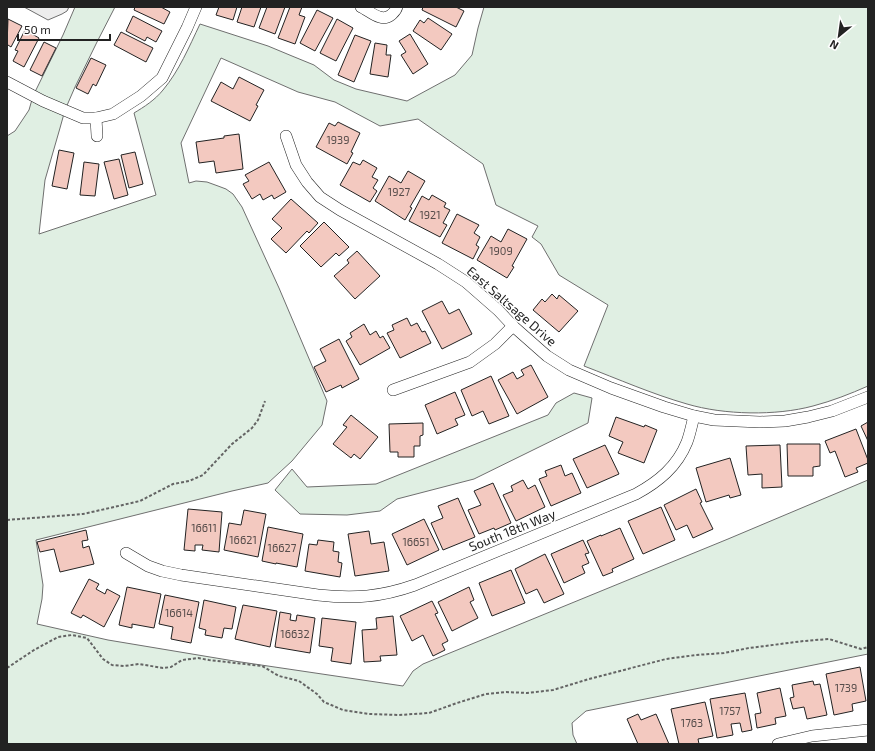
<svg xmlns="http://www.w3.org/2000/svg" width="875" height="751" font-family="'Exo 2',sans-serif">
<rect width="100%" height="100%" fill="#fff"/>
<g fill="#e0efe3" stroke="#6f6f6f">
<path d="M75,7h40l-18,35 -22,45 -10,23 -5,18 -15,52 -6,54 117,-39 -22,-82c10,-6 21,-13 29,-23 16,-19 26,-43 37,-66l68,22 24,10 22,9 20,15 22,9 51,12 48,-26 17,-20 6,-27 6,-21h384v379c-18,8 -36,15 -55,20 -37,10 -89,9 -126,-2 -35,-10 -69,-25 -103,-38l24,-61 -49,-30 -18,-31 -9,-7 6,-11 -42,-21 -13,-41 -65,-45 -38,7 -45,-24 -37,-10 -77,-34 -40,85 8,40 7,-2 11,1 11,4 8,3 7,5 9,13 37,81 48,113 -5,24 -30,36 -24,22 -36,8 -196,49 7,45 -1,14 -5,25 71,16 126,21 169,25 10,-15 10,-7 305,-125 140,-59v174l-282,57 -14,12 1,12 4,9h-570v-608l8,-5 14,-21 4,-14 30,-61z"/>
<path d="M574,393l18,5 -4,25 -114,56 -77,20 -17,12 -33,4 -47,-1 -25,-24 17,-21 15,18 69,-3 172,-69 8,-12z"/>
</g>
<path fill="#ededed" stroke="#6f6f6f" d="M24,7h45l-2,4 -5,3 -14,6z"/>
<g fill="#f3c9c0" stroke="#222">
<path d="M135,7h26l9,5 -6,12 -30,-14z"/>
<path d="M219,7h18l-4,13 -17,-5z"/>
<path d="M242,7h19l-7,20 -17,-5z"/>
<path d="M267,7h18l-10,27 -16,-6z"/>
<path d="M290,7h12l-3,8 6,2 -10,27 -17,-6z"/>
<path d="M423,7h33l8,4 -8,16 -34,-17z"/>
<path d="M317,10l16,8 -18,33 -15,-8z"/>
<path d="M133,16l29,15 -6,11 -9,-5 -2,4 -19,-10z"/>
<path d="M428,18l24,16 -11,16 -28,-19 7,-11 4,3z"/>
<path d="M8,19l14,7 -11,21 -3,-2 -1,1z"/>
<path d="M337,19l16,9 -17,33 -16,-8z"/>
<path d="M25,30l14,8 -15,29 -11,-6 5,-10 -3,-1z"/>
<path d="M121,32l32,16 -7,14 -32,-17z"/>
<path d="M410,34l18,30 -15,10 -12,-19 5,-3 -7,-11z"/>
<path d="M355,35l16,6 -17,41 -16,-7z"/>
<path d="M44,42l12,6 -14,28 -12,-6z"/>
<path d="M375,43l12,2 -1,10h5l-3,22 -18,-3z"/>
<path d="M91,58l15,7 -10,21 -3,-2 -5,10 -12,-6z"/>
<path d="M239,77l25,13 -8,15 2,1 -8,15 -39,-20 10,-19 12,7z"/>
<path d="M338,122l22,11 -9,19 2,1 -6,11 -31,-17 13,-24 6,3z"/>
<path d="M239,134l4,35 -27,4 -2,-12 -15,2 -3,-21 28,-4v-2z"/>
<path d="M59,150l15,3 -7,36 -15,-3z"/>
<path d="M135,152l8,32 -14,4 -8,-33z"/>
<path d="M119,159l9,36 -14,4 -10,-37z"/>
<path d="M363,160l14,8 -5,9 6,3 -5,8 4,3 -7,11 -30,-17 13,-23 7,3z"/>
<path d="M84,162l15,2 -4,32 -15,-1z"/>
<path d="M269,162l17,30 -12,7 -2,-4 -9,5 -3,-6 -8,5 -9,-15 6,-3 -4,-6z"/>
<path d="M408,171l17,10 -15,26 2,1 -7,12 -30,-19 14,-25 12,7z"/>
<path d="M432,195l14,8 -2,4 6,3 -7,13 4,2 -7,12 -31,-16 13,-25 7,4z"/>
<path d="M291,199l27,24 -9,10 -2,-2 -21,22 -15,-14 11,-11 -10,-9z"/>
<path d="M457,214l22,11 -5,8 6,4 -4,8 3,2 -6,12 -31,-16z"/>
<path d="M324,222l25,25 -10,9 -3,-3 -15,14 -21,-21z"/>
<path d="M508,229l19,10 -15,27 2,1 -7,11 -30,-18 14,-24 10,6z"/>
<path d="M357,251l23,25 -25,23 -21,-23 15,-13 -2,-3z"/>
<path d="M552,294l5,5 2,-4 19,16 -19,21 -26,-22 9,-11 3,3z"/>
<path d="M442,301l7,13 10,-5 13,25 -30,15 -20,-38z"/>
<path d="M407,318l4,8 6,-3 5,9 3,-1 6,12 -31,15 -13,-25 7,-3 -2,-5z"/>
<path d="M364,324l6,11 6,-4 4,7 3,-2 7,12 -30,17 -14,-24 6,-4 -2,-4z"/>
<path d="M339,339l20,40 -17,9 -1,-3 -15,7 -12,-25 12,-6 -6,-12z"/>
<path d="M531,365l17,32 -31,17 -19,-34 15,-8 4,7 7,-4 -3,-5z"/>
<path d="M491,376l18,40 -20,8 -6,-13 -11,5 -11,-26z"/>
<path d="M455,392l10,23 -10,4 3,6 -21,9 -12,-29z"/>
<path d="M351,415l27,22 -18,22 -6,-5 -3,4 -18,-14 14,-17 -4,-2z"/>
<path d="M616,417l28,10 1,-2 12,5 -13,33 -26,-10 5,-11 -14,-6z"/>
<path d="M868,422v19l-7,-15z"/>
<path d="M423,423v12l-3,1v10h-6v11h-16v-5h-8l-1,-28z"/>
<path d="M856,429l12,31v3l-12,5 2,4 -13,5 -10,-26 -5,2 -5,-12z"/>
<path d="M787,444h33v22l-7,1v9h-25z"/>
<path d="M605,445l14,29 -32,14 -14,-29z"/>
<path d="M780,445l2,42 -20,1v-14l-14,1 -2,-29z"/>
<path d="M730,458l11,37 -11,3 -1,-3 -23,7 -10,-34z"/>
<path d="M561,465l4,11 7,-3 9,20 -30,13 -12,-27 8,-3 -2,-5z"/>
<path d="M523,480l5,9 7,-4 10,22 -29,14 -13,-26 10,-4 -2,-5z"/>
<path d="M493,483l18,40 -16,7 -1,-2 -15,6 -11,-24 13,-5 -7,-14z"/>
<path d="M696,489l6,13 -2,1 13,26 -20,9 -6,-13 -11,5 -12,-25z"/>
<path d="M458,498l17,39 -32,13 -12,-27 12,-5 -5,-12z"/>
<path d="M661,507l14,33 -32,14 -15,-33z"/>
<path d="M188,509l34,3 -3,40 -17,-2 1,-5h-8v6l-11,-1z"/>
<path d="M244,510l22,4 -8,43 -34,-7 5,-27 12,2z"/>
<path d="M424,519l15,31 -32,15 -15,-31z"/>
<path d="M268,527l35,7 -6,33 -21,-4v1l-14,-3z"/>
<path d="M620,528l14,31 -22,10 1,3 -10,4 -16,-35 14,-6v1z"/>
<path d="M86,530l2,10 -6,1 1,7 6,-2 5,18 -34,8 -6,-23 -14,3 -3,-10z"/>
<path d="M369,531l2,13 13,-2 5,29 -34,5 -7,-42z"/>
<path d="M318,540l16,2 -1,9 6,1 -1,10 4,1 -2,14 -35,-6 4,-27 8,1z"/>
<path d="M583,540l6,13 -4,1 4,9 -7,3 3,7 -21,10 -13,-29z"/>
<path d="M545,554l19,40 -20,9 -7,-14 -11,5 -11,-25z"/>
<path d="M511,570l14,33 -33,13 -13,-33z"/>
<path d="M89,579l10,5 -3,5 9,5 2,-5 13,7 -16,31 -21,-12 -2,3 -10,-5z"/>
<path d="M127,587l34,7 -7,34 -22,-4v4l-13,-3z"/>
<path d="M469,587l5,13 -4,2 8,16 -26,13 -14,-29z"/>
<path d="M165,595l34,7 -8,41 -20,-4 2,-12 -14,-3z"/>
<path d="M204,600l32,7 -4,22 -8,-1 -2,10 -17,-3 1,-5 -7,-2z"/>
<path d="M432,601l6,12 -3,1 13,27 -6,3 3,6 -12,6 -10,-21 -11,6 -12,-25z"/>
<path d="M243,605l34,6 -7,36 -35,-8z"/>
<path d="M280,612l11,2 -1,6 6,1 1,-6 18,3 -5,35 -35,-6z"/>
<path d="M393,616l4,39 -17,1 1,5 -17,1 -2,-32 15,-1 -1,-11z"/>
<path d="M322,618l34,4 -5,42 -20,-3 2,-13 -14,-2z"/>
<path d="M860,667l6,34 -14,3 1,7 -19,4 -8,-41z"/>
<path d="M813,681l1,4 6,-1 7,31 -20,4 -3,-12 -11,2 -3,-11 4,-1 -2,-12z"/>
<path d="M780,688l6,28 -11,2 1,6 -19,4 -2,-14 6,-1 -4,-20z"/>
<path d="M745,693l7,37 -10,2 -2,-9 -9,1 2,11 -16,3 -7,-39z"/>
<path d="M705,702l8,34 -15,3 1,5h-20l-8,-35z"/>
<path d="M638,714l3,6 15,-6 13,30h-31l-11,-25z"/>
</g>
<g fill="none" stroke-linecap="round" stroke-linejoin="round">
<g stroke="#222" stroke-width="12">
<g id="minor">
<path d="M361,7c9,4 20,16 30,8 3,-3 5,-4 6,-8"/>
<path d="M7,82l36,19 40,17h13l17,-4 28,-18 21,-18 25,-50 9,-21"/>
<path d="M96,118l1,18"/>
<path d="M286,136l10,29 11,17 13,15 20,13 98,54 28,18 32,28 15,16 34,30 22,14 42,18 53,19 30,9 20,4 46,2 25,-1 23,-4 24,-6 36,-14"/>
<path d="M393,390l77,-28 25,-18 18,-18"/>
<path d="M126,553l22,13 14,5 19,4 137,20c36,4 63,2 97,-10l221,-91c22,-12 41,-27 51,-52 3,-8 5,-18 7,-26"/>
<path d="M778,744l34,-8 56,-6"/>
</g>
</g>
<g stroke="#646464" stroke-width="2" stroke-dasharray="3 2" stroke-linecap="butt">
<path d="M7,520l76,-6 31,-7 26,-6 33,-17 16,-3 14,-6 29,-31 20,-16 6,-8 7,-19"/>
<path d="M7,668l27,-18 24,-13 14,-2 15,3 16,21 9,6 12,1 15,-2 24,4 8,-1 11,-7 16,-2 11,2 53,6 17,10 20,5 18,13 7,8 19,8 26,4 30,1 30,-2 28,-10 29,-9 20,-2 21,1 26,-3 36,-11 77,-20 30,-4 28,-2 25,-5 55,-7 25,-2 32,10 7,-2"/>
</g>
<use href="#minor" stroke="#fff" stroke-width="11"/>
</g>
<g text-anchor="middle" stroke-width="3" stroke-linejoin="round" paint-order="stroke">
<g font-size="11" fill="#564c4a">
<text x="338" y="144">1939</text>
<text x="399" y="196">1927</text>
<text x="430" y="219">1921</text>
<text x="501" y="255">1909</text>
<text x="204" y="532">16611</text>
<text x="243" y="544">16621</text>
<text x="416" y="546">16651</text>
<text x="282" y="552">16627</text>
<text x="179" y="617">16614</text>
<text x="295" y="638">16632</text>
<text x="846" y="692">1739</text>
<text x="730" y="715">1757</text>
<text x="692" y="727">1763</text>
</g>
<g font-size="13" fill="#222" stroke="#fff">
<text transform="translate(512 306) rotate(41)" y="5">East Saltsage Drive</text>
<text transform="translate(512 530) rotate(-22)" y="5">South 18th Way</text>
</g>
</g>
<rect width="875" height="751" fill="none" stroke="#222222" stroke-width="16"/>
<g transform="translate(839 36) rotate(209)" stroke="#ffffff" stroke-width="3" paint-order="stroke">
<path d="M0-3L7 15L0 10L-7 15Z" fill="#222222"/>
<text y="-6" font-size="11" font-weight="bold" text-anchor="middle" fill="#222222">N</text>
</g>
<path d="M18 34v6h92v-6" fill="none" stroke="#222222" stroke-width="2"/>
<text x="24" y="34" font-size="12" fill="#222222" stroke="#ffffff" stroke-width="3" paint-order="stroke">50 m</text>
</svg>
